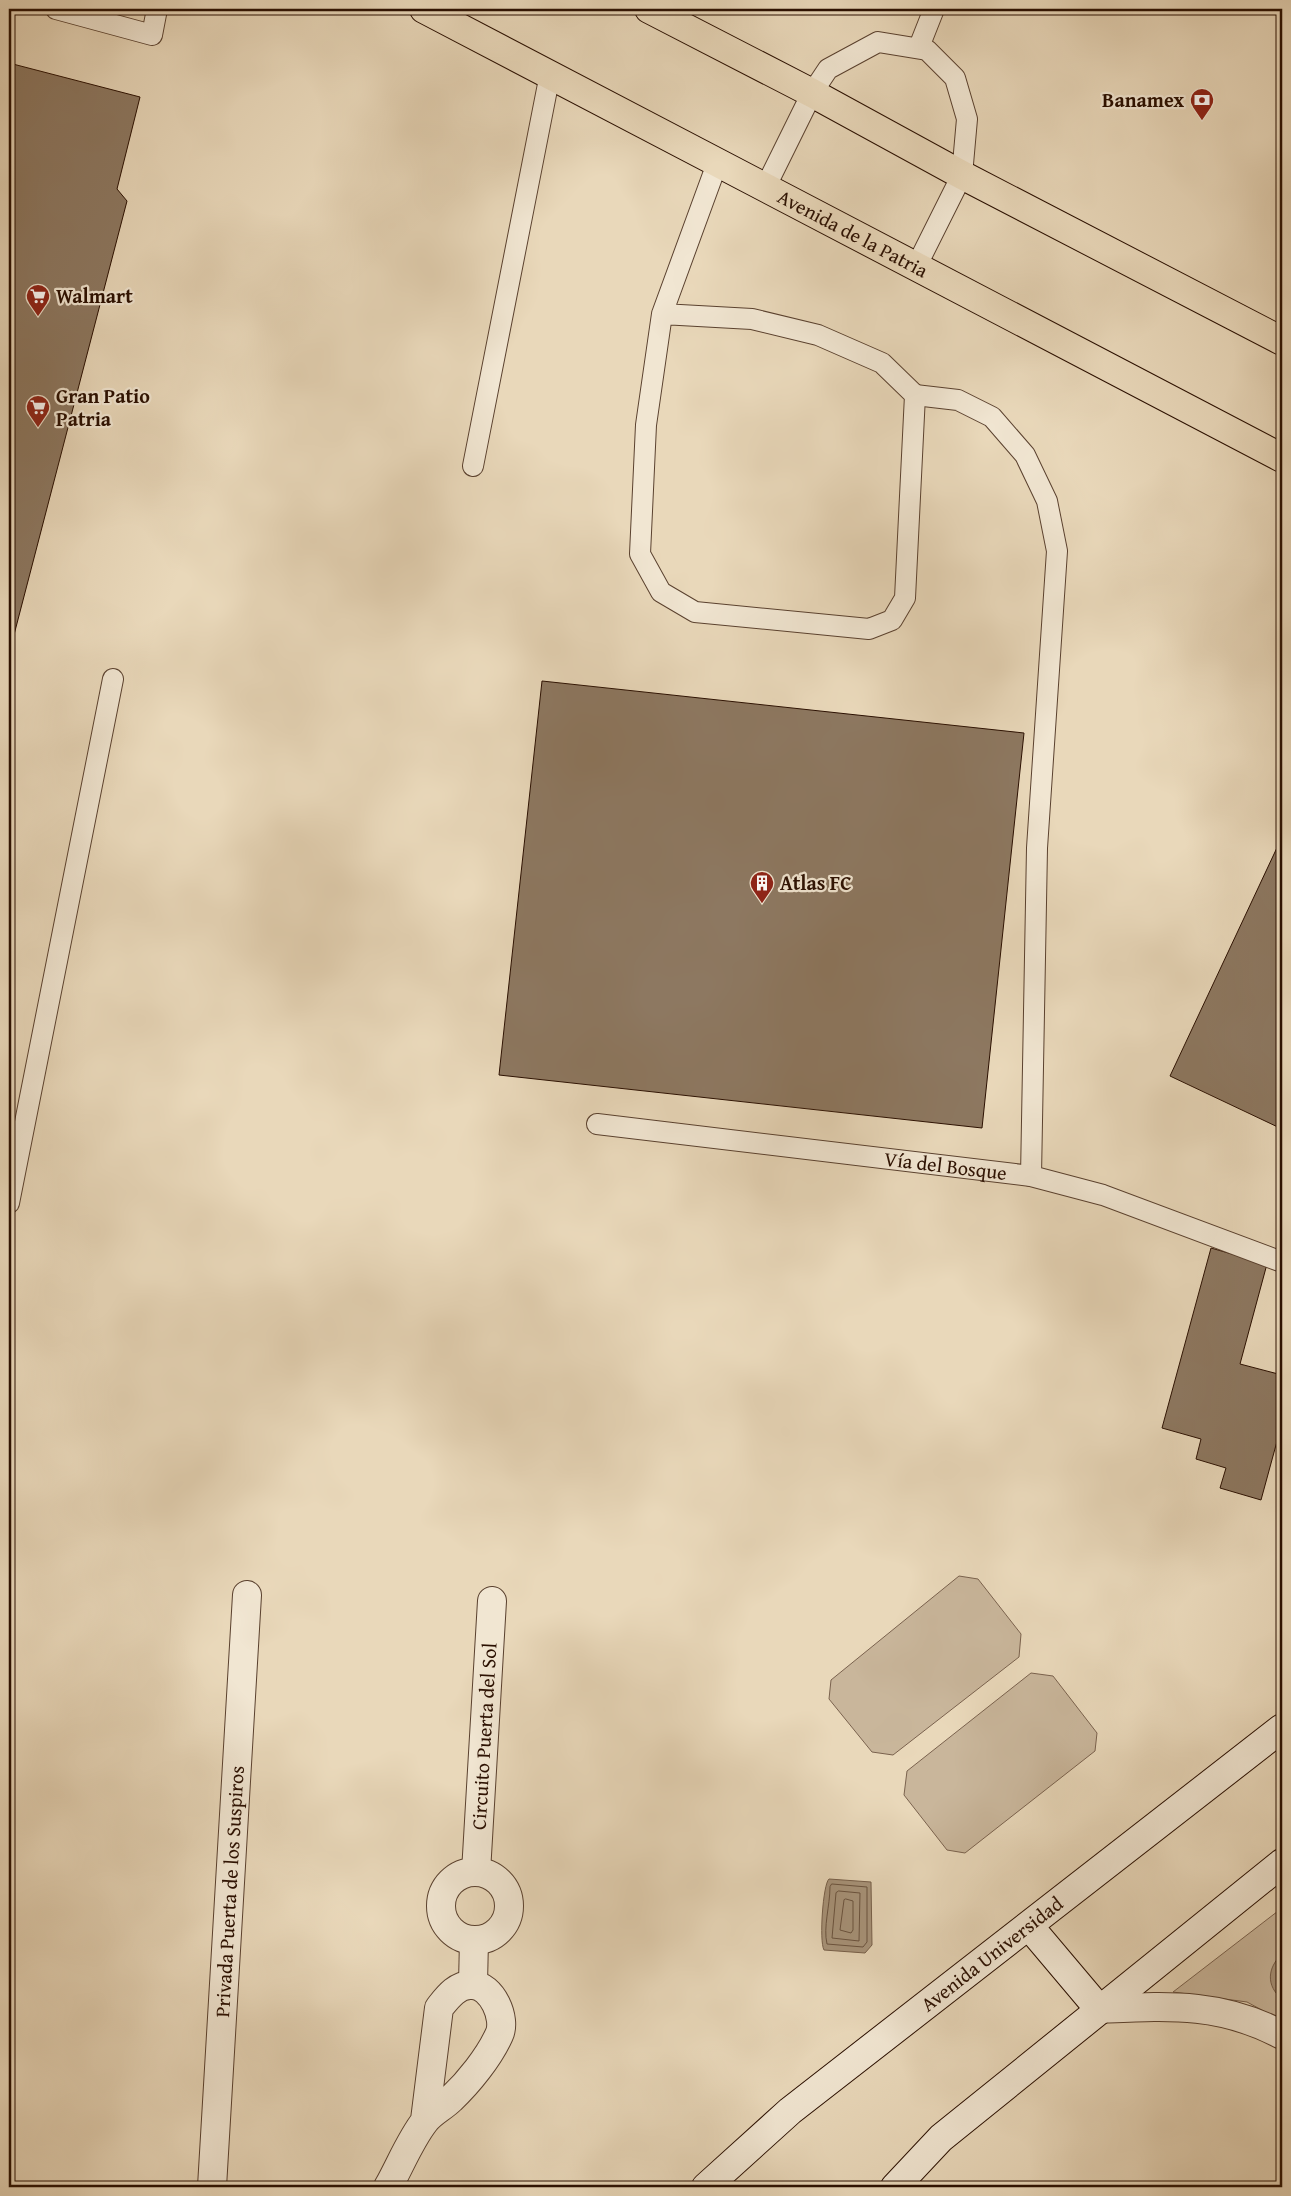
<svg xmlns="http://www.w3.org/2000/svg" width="1291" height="2196" font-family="'Gentium Book Plus',serif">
<rect width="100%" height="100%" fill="#e9d8ba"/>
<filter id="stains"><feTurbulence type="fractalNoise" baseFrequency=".004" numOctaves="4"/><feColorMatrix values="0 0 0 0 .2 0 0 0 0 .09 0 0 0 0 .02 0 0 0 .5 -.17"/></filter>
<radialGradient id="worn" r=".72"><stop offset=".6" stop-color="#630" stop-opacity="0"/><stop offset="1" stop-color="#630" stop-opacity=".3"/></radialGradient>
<g fill="#c9b69b" stroke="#7a624e">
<path d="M959,1576l19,3 43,55 -2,23 -126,98 -21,-3 -43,-53 2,-19z"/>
<path d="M1031,1673l22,3 44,57 -2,18 -130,102 -18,-3 -43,-55 3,-24z"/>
<path d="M1282,1908v113l-35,-19 -74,-10z"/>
</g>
<g fill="#a8947b" stroke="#765f4a">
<path d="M829,1879l42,3 1,63 -7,8 -41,-3c-5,-9 -1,-66 5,-71z"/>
<path d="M1282,1954v45c-16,-13 -15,-31 0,-45z"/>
</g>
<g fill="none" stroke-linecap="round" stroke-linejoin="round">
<g stroke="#69523e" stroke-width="1">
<path d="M832,1884l35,3v55l-4,5 -36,-3c-4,-17 3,-38 3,-57z"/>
<path d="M839,1891l21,2 -1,48 -27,-3 4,-45z"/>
<path d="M846,1899l7,2v29l-2,3 -11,-3 4,-30z"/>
</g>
</g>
<g fill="#8d7861" stroke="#2a0f01">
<path d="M9,63l131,34 -23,92 10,12 -118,453z"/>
<path d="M542,681l482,52 -42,395 -483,-53z"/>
<path d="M1282,837v292l-112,-53z"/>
<path d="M1211,1248l56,16 -27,100 42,11v48l-21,77 -41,-12 6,-20 -30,-9 5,-20 -39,-11z"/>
</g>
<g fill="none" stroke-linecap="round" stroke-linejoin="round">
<g stroke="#5a412f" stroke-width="22">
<g id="lane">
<path d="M56,9l96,26 5,-26"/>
<path d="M919,47l15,-38"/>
<path d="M766,186l46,-93 16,-24 50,-27 49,8 28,28 12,41 -5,56 -46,92"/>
<path d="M662,314l90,5 66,16 64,28 33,32 -10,203 -13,22 -23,9 -174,-17 -34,-20 -21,-38 6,-129 16,-111 56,-153"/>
<path d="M915,395l43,5 34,17 33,38 22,46 10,50 -20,297 -6,328"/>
<path d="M473,466l77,-392"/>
<path id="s1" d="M597,1124l434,52 72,19 179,67"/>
<path d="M9,1203l104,-524"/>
</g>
</g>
<g stroke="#5a412f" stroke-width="30">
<g id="street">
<path id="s2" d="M476,1872l16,-271"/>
<circle cx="475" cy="1906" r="34"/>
<path d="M473,1984l1,-44"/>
<path d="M1099,2009c69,-3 121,-7 183,26"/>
<path id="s3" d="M212,2187l35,-592"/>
<path d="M388,2187c12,-21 22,-47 37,-66 7,-9 18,-14 26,-22 18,-17 38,-42 48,-64 8,-16 -7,-50 -27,-50 -15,-1 -25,13 -33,23l-14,112"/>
</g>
</g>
<g stroke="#2a0f01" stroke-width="30">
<g id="secondary">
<path d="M1029,1926l70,83"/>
<path id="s4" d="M706,2187l84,-76 492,-383"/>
<path d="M895,2187l46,-49 341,-275"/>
</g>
</g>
<g stroke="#2a0f01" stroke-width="30">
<g id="primary">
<path id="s5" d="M424,9l858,449"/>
<path d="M649,9l163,84 150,82 320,166"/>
</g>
</g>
<use href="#lane" stroke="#f1e6d2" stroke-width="20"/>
<use href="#street" stroke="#f1e6d2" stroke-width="28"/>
<use href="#secondary" stroke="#f1e6d2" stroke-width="28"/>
<use href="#primary" stroke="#e9d8ba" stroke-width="28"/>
</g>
<defs>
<g id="bank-pin" transform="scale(1.25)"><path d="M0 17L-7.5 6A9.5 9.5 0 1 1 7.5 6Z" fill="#8f2418" stroke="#f1e6d2"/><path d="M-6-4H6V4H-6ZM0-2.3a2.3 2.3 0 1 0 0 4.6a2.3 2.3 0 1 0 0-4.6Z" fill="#fff"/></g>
<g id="supermarket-pin" transform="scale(1.25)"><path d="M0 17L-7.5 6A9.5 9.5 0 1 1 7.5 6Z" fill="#8f2418" stroke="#f1e6d2"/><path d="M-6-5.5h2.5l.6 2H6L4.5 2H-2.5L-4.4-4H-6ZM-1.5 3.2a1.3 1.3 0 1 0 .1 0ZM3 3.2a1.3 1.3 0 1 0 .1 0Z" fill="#fff"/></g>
<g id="building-pin" transform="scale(1.25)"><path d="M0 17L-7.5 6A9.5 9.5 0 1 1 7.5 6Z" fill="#8f2418" stroke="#f1e6d2"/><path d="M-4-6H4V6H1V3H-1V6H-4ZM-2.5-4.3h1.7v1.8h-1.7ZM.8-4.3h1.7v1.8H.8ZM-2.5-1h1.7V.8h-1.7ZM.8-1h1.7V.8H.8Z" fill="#fff"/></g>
</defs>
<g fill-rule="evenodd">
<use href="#bank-pin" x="1202" y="100"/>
<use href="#supermarket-pin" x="38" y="296"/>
<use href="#supermarket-pin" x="38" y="407"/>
<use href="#building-pin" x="762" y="883"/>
</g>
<g text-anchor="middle" stroke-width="4.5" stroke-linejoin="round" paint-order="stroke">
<g font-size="20" font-weight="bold" fill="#2a0f01" stroke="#f1e6d2" text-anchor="start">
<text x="1184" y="107" text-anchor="end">Banamex</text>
<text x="56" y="303">Walmart</text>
<text x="56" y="403">Gran Patio<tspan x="56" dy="23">Patria</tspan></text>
<text x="780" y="890">Atlas FC</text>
</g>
<g font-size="20" fill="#2a0f01" stroke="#f1e6d2">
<text dy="7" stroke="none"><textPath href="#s5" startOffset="484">Avenida de la Patria</textPath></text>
<text dy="7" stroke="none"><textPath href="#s1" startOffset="351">Vía del Bosque</textPath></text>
<text dy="7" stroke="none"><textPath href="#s2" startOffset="136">Circuito Puerta del Sol</textPath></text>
<text dy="7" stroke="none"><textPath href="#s3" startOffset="296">Privada Puerta de los Suspiros</textPath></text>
<text dy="7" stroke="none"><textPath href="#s4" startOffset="369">Avenida Universidad</textPath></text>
</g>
</g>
<rect width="1291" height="2196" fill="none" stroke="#e9d8ba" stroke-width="30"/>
<rect x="10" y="10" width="1271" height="2176" fill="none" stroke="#2a0f01" stroke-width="2.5"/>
<rect x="15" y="15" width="1261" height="2166" fill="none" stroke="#2a0f01"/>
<rect width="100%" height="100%" filter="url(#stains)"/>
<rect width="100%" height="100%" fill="url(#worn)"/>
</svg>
